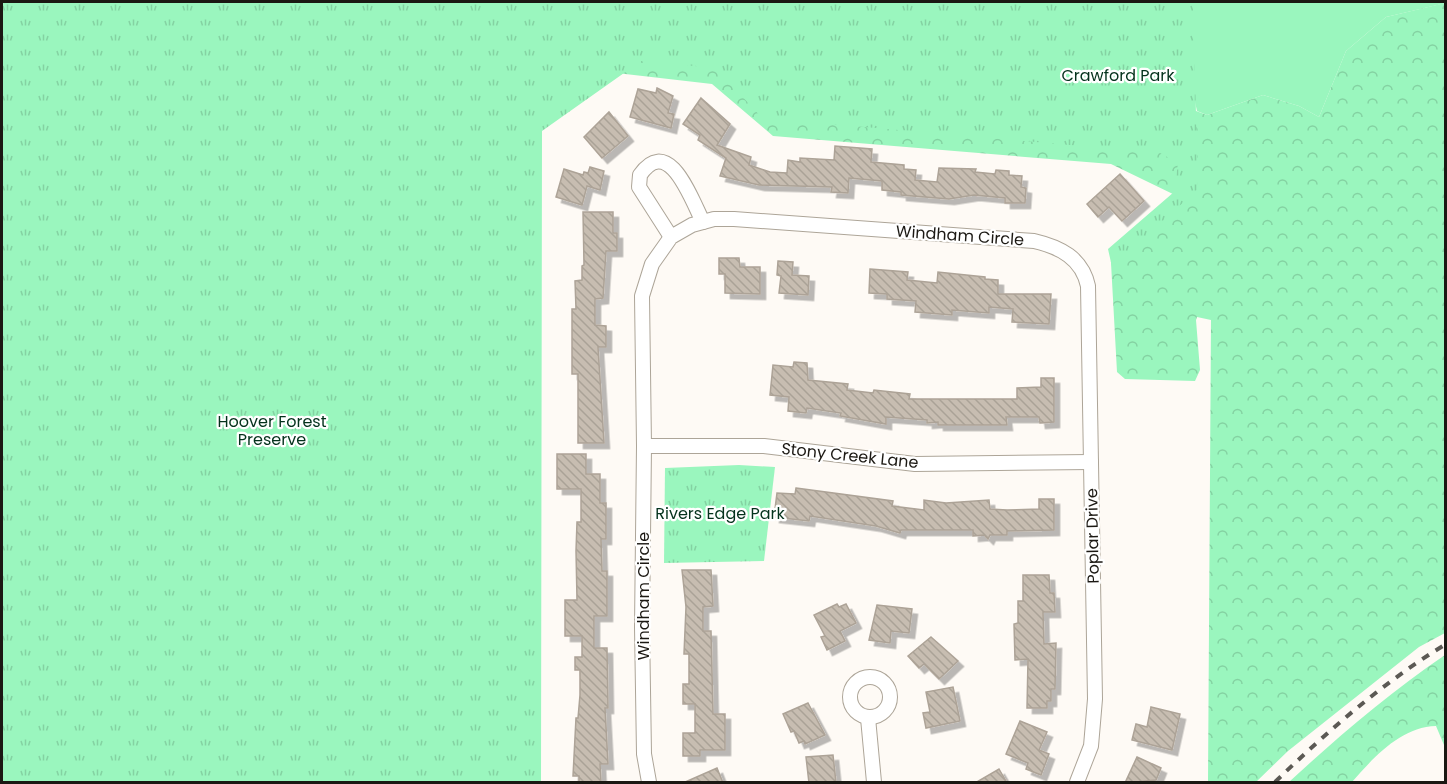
<svg xmlns="http://www.w3.org/2000/svg" width="1447" height="784" font-family="Poppins,sans-serif">
<defs>
<pattern id="forest-crowns" width="20" height="18" patternUnits="userSpaceOnUse" patternTransform="scale(1.5)"><rect width="20" height="18" fill="#9af6be"/><path d="M2 6a3 3 0 1 1 6 0M12 15a3 3 0 1 1 6 0" fill="none" stroke="#84d2a2"/></pattern>
<pattern id="park-tufts" width="24" height="20" patternUnits="userSpaceOnUse" patternTransform="scale(1.5)"><rect width="24" height="20" fill="#9af6be"/><path d="M3 7l-1-3M5 7V3M7 7l1-3M15 17l-1-3M17 17v-4M19 17l1-3" fill="none" stroke="#84d2a2"/></pattern>
<pattern id="building-back-hatch" width="6" height="6" patternUnits="userSpaceOnUse" patternTransform="scale(1.5)"><rect width="6" height="6" fill="#c7bdb1"/><path d="M-1 5l2 2M0 0l6 6M5-1l2 2" fill="none" stroke="#aaa297"/></pattern>
<filter id="shadow"><feDropShadow dx="5.5" dy="5.5" stdDeviation="0" flood-color="#0004"/></filter>
</defs>
<rect width="100%" height="100%" fill="#fefaf5"/>
<path fill="#9af6be" d="M790,2h655l1,1 -60,14 -40,34 -27,66 -20,-11 -36,-11 -56,20 -10,-4 -2,-9z"/>
<g fill="url(#forest-crowns)">
<path d="M2,2h578l597,102 30,11 56,-20 36,11 20,11 27,-66 40,-34 59,-14v630l-26,14 -131,104 -32,31h-48l3,-462 -14,-3 -1,3 4,50 -5,11 -70,-2 -8,-7 -6,-109 66,-67 -66,-32 -338,-28 -61,-52z"/>
<path d="M1445,655v127l-1,-37 -8,-19c-35,1 -62,31 -84,56h-63c50,-46 100,-89 156,-127z"/>
</g>
<g fill="url(#park-tufts)">
<path d="M2,2h1191l5,187 -86,78 -4,-18 66,-57 4,-29 -18,-10 -398,-35 -46,-50 -75,-7 -99,70 -1,651h-539z"/>
<path d="M739,465l36,2 -11,94 -100,2 1,-95z"/>
</g>
<g fill="url(#building-back-hatch)" stroke="#ada397" stroke-width="1.5" filter="url(#shadow)">
<path d="M657,88l16,8 -5,17 6,1 -3,14 -41,-11 8,-28 18,4z"/>
<path d="M701,98l29,26 -13,21 34,12 -2,8 21,7 17,1 1,-13 12,2v-4l34,2 1,-14 37,3 -1,13 33,3v4l12,1 -1,10 22,2 2,-14 37,1 -1,3 20,2 1,-4 13,1v4l13,1 -1,11 5,1 -1,15h-20v-5l-31,-3 -25,4 -48,-4v-3l-19,-2v-9l-33,-3 -1,15 -17,-1 1,-5 -73,-2 -39,-9 6,-18 -28,-18 2,-5 -17,-11z"/>
<path d="M609,112l19,24 -26,22 -18,-21z"/>
<path d="M590,167l14,4 -4,19 -13,-4 -5,19 -26,-8 8,-28 19,6 1,-3 4,1z"/>
<path d="M1120,174l24,27 -22,20 -13,-14 -11,10 -11,-13z"/>
<path d="M583,212h30v21h4v18h-11l-3,47 -8,1v26l11,1v21h-8l6,96h-26v-69h-6v-65h4l-1,-28 7,-1v-14l2,-1z"/>
<path d="M719,258h20l1,9h20v27l-35,-1v-19h-6z"/>
<path d="M778,261l15,1 -1,13 17,1 -1,19 -29,-2 2,-17 -4,-1z"/>
<path d="M870,269l38,3 -1,8 30,3 1,-11 47,5v2l13,1v14h53l-2,30 -37,-2 1,-13 -24,-2v6l-37,-3v5l-37,-3 1,-11 -29,-2v-5l-18,-1z"/>
<path d="M794,362l13,1 1,17 40,4 -1,6 26,3 1,-3 36,4 -1,5h108v-11l24,-1v-9h13v44l-14,1 -1,-6h-33l1,8h-69v-3l-11,1v-3l-41,-3v7l-46,-8 1,-3 -34,-5 -1,5 -18,-2 1,-14 -19,-2 3,-30 20,2z"/>
<path d="M557,454h29v20h14v29h6v36h-5l1,32h5v45h-13v32h13l1,60h-3l3,56h-8l1,18 -22,1v-7h-6l3,-58h2l2,-23v-25h-5v-13h7v-21h-17v-36h12l-1,-49 1,-29h4v-33h-24z"/>
<path d="M796,488l97,13 -1,5 32,4v-10l22,3 43,-3 1,9 17,1 32,-1v-10h15v31l-47,1v4h-17l-2,4 -4,-4 -11,1v-6h-72l-1,3 -24,-7 -66,-10 -1,5 -35,-4 3,-24 18,1z"/>
<path d="M682,570h29l2,36 -10,1v24h8l2,83h12v36h-25v6h-17v-23h12v-29h-12v-20h6v-30h-5l2,-47z"/>
<path d="M1023,575h26l1,18h4l1,19h-12l1,32 12,-1 -1,46h-4v12h-4v7h-20l1,-49 -13,1 -1,-36 4,-1v-22h5z"/>
<path d="M837,604l2,3 7,-3 10,19 -16,8 5,10 -18,9 -6,-13 4,-1 -11,-21z"/>
<path d="M877,605l35,4 -3,24 -18,-2 -1,12 -21,-3z"/>
<path d="M931,637l27,24 -19,18 -15,-15 -5,4 -11,-12z"/>
<path d="M953,687l7,34 -34,7 -3,-15 7,-1 -4,-20z"/>
<path d="M808,703l17,32 -20,9 -1,-3 -5,2 -5,-12 -3,1 -8,-18z"/>
<path d="M1151,707l29,7 -8,36 -40,-10 4,-16 11,3z"/>
<path d="M1020,721l27,11 -8,18 10,4 -8,21 -15,-6 2,-6 -22,-9z"/>
<path d="M833,755l3,28h-27l-3,-26z"/>
<path d="M1137,757l24,11 -5,12 -31,3z"/>
<path d="M717,768l6,15h-40z"/>
<path d="M999,769l8,14h-32z"/>
</g>
<g fill="none" stroke-linecap="round" stroke-linejoin="round">
<g stroke="#ada598" stroke-width="16">
<g id="street">
<path d="M671,237l-32,-50 1,-12c29,-42 52,26 63,47"/>
<path d="M644,446h120l151,18 176,-2"/>
<circle cx="870" cy="697" r="20"/>
<path d="M868,718l6,64"/>
<path d="M649,782l-5,-28 -2,-127 2,-181 -2,-150 10,-32 19,-27 21,-12 22,-6h20l300,22c26,6 48,17 54,45l7,413 -4,47 -14,36"/>
</g>
</g>
<use href="#street" stroke="#fff" stroke-width="14"/>
<path stroke="#5c5954" stroke-width="4" stroke-dasharray="8 8" stroke-linecap="butt" d="M1275,782c53,-51 107,-99 171,-138"/>
</g>
<g text-anchor="middle" stroke-width="4.5" stroke-linejoin="round" paint-order="stroke">
<g font-size="16" fill="#04321c" stroke="#fff">
<text x="1118" y="81">Crawford Park</text>
<text x="272" y="427">Hoover Forest<tspan x="272" dy="18">Preserve</tspan></text>
<text x="720" y="519">Rivers Edge Park</text>
</g>
<g font-size="16" fill="#1b1813" stroke="#fff">
<text transform="translate(960 235) rotate(4)" y="6">Windham Circle</text>
<text transform="translate(850 455) rotate(6)" y="6">Stony Creek Lane</text>
<text transform="translate(1092 536) rotate(-91)" y="6">Poplar Drive</text>
<text transform="translate(643 596) rotate(-90)" y="6">Windham Circle</text>
</g>
</g>
<rect width="1447" height="784" fill="none" stroke="#1b1813" stroke-width="6"/>
</svg>
